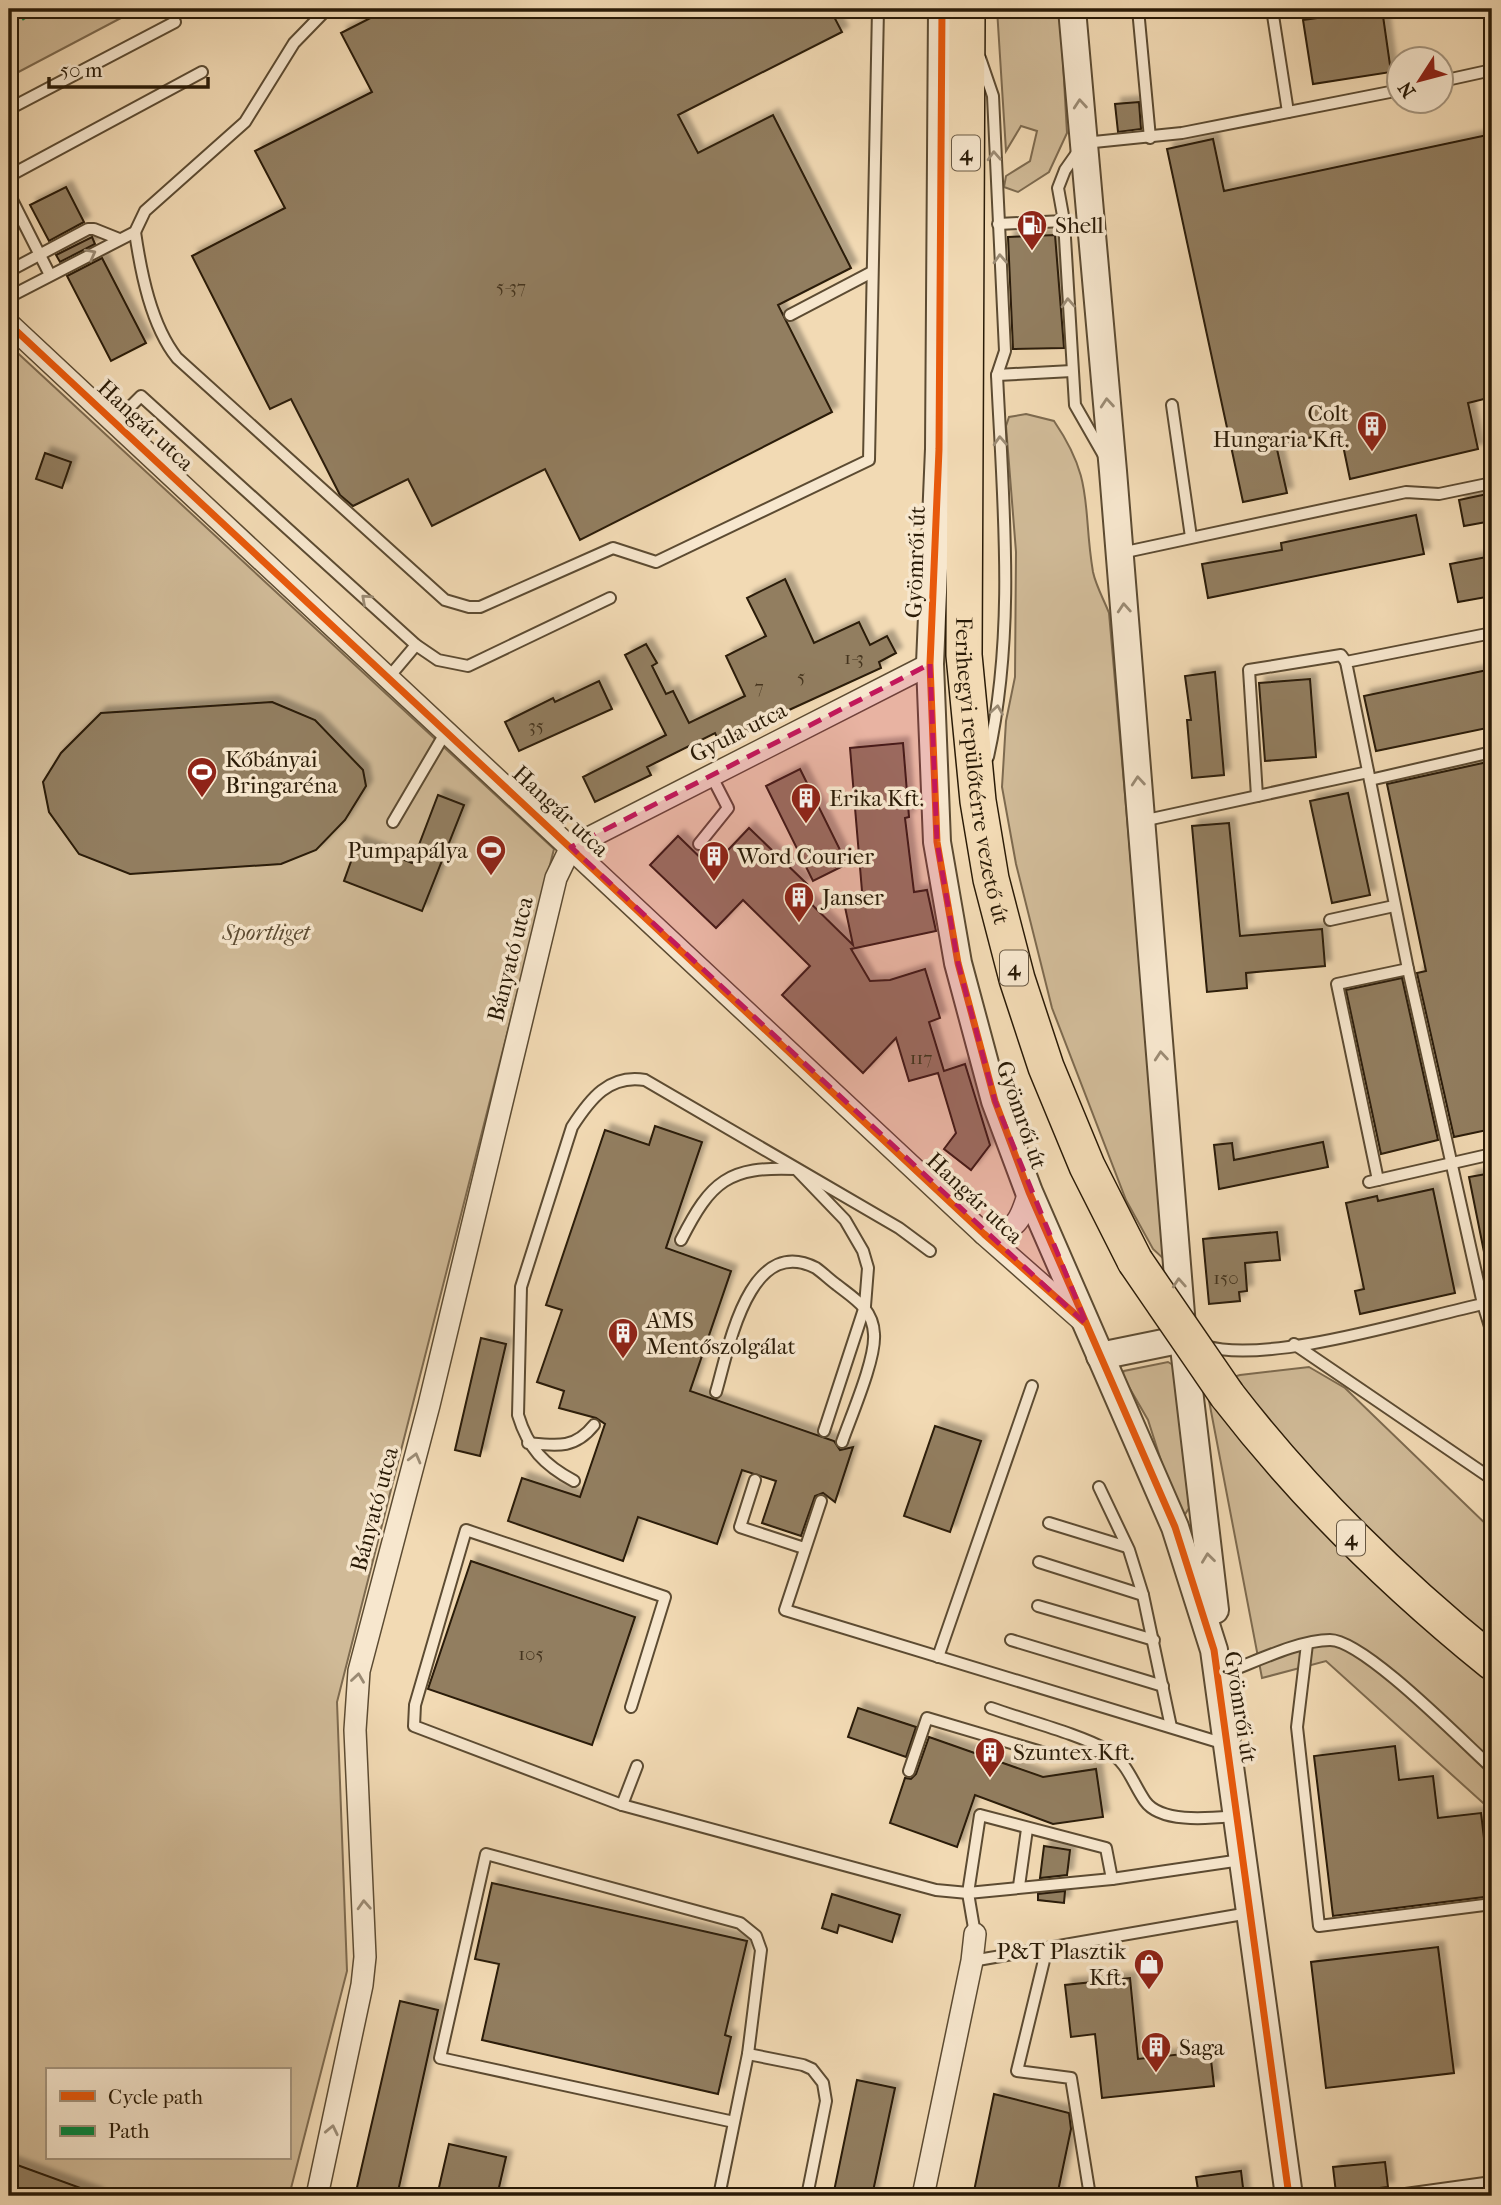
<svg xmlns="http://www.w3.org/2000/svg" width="1501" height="2205" font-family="'IM FELL French Canon',serif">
<defs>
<filter id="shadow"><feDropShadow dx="6" dy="-6" stdDeviation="2" flood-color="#0004"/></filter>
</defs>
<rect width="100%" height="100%" fill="#f2dab4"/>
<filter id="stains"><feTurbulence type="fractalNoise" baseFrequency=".00286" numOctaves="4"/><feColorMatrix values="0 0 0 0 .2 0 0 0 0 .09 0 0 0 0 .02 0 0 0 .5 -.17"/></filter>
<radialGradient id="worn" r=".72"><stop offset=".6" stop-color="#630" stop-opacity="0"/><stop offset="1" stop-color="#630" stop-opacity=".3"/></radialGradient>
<g fill="#d0ba97" stroke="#7d6a4f" stroke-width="2" fill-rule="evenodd">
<path d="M9,9h129l-129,68z"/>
<path d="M997,9h63l7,124 -18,39 -31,20 -14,-5 2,-11 24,-15 7,-30 -16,-5 -15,25z"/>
<path d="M9,345l545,504 -217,853 10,269 -58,225h-280zM47,2070h242v88h-242z"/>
<path d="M1026,414l28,7c41,60 28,86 39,151 3,14 11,28 16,41l57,648 -13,-12 -27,-49 -74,-192 -36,-144 -14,-77 4,-66 9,-44 1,-125 -10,-126 3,-9z"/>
<path d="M1168,1362l5,3 15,130 1,13 -5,8 -20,-46 -16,-50 -26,-45 2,-4z"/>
<path d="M1309,1367l36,21 147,142v281l-166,-150 -64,17 -56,-293 34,-10z"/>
</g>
<g fill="#927e61" stroke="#2a1b07" stroke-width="2" filter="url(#shadow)">
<path d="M388,9h442l12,23 -164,83 20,38 75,-38 78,153 -73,37 54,107 -252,128 -35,-71 -113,57 -24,-47 -55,27 -13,-11 -49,-96 -21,10 -78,-153 93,-48 -30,-57 117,-59 -31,-59z"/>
<path d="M1382,9l9,63 -78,12 -10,-64z"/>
<path d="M1139,102l2,27 -23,3 -3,-28z"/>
<path d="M1492,134v263l-24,6 10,46 -128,30 -10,-48 -64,14 11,48 -44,9 -76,-353 46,-10 11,52z"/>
<path d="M66,187l18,35 -35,19 -19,-36z"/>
<path d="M1055,235l9,113 -51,1 -5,-112z"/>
<path d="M92,237l3,7 -35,18 -4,-7z"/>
<path d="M102,258l44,85 -35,18 -44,-85z"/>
<path d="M45,453l26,9 -9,26 -26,-9z"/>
<path d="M1492,493v28l-28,5 -5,-26z"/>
<path d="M1416,515l8,39 -216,44 -6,-34 80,-14 -1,-7z"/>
<path d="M1492,556v40l-34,6 -8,-38z"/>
<path d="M785,579l29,64 45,-21 11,23 17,-9 9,17 -17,9 2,6 -92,42 -68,36 -6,-13 -68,34 4,8 -56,27 -12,-25 83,-42 -41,-80 21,-11 11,19 -5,3 14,28 7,-3 16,32 56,-27 -19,-40 40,-20 -19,-38z"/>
<path d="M1492,669v58l-116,24 -12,-55z"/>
<path d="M1215,672l9,103 -32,3 -5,-58h4l-6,-44z"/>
<path d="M1310,679l6,78 -51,4 -6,-78z"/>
<path d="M599,681l13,28 -93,42 -14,-29 48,-24 2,4z"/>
<path d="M272,702l43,18 48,50 3,16 -21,34 -29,30 -35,14 -151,10 -51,-20 -30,-42 -6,-30 18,-29 40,-40z"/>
<path d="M903,743l6,74 -4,1 9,74 13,-2 9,41 -85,18 19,32 20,-1 35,-11 15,49 -11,4 15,49 21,-7 25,81 -19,25 -27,-21 12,-16 -18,-60 -29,8 -13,-43 -33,35 -81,-78 28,-29 -67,-66 -27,28 -66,-63 28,-29 33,32 38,-40 58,56 -11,5 57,56 -8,-38 18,-4 -13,-155z"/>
<path d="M1492,761v368l-38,8 -37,-164 9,-2 -39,-187z"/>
<path d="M800,769l47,95 -34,17 -47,-95z"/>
<path d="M1348,793l22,102 -38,8 -22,-102z"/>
<path d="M438,795l26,10 -42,106 -78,-30 14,-39 54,21z"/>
<path d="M1229,823l11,113 82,-7 3,37 -79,7 1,15 -40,4 -15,-166z"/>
<path d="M1402,978l36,162 -57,14 -35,-164z"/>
<path d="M655,1126l47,16 -36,106 65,23 -41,120 144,50 6,9 13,-3 -18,55 -12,-9 -8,3 -14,40 -39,-13 14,-42 -34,-11 -25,74 -79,-27 -15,44 -115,-40 14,-43 58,19 25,-73 -9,-6 -37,-10 5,-17 -27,-9 25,-72 -16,-5 59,-175 44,15z"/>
<path d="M1323,1142l5,25 -109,22 -5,-44 18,-2 2,17z"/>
<path d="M1492,1173v79h-8l-15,-75z"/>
<path d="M1433,1189l22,104 -95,21 -5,-23 9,-2 -18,-86 31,-7 1,5z"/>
<path d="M1277,1232l3,28 -35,3 2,28 -8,1 1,9 -31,3 -6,-65z"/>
<path d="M481,1338l25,6 -26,112 -25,-6z"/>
<path d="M935,1426l46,15 -31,91 -46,-16z"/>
<path d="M471,1561l164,56 -43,128 -164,-56z"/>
<path d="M858,1708l58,19 -10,30 -58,-20z"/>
<path d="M929,1737l114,40 53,-8 7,48 -50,7 -78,-29 -18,52 -67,-24 15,-45 6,1 5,-5z"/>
<path d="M1395,1746l4,34 34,-4 5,42 43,-5 5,42 6,-1v42l-159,20 -19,-160z"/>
<path d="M1044,1846l26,4 -3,25 -27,3z"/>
<path d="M492,1883l255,58 -22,94 6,2 -13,57 -236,-54 17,-76 -24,-5z"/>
<path d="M1065,1891l-1,12 -26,-3v-6z"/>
<path d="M832,1894l68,21 -8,27 -53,-17 -2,8 -15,-5z"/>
<path d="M1438,1947l16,126 -128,15 -15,-126z"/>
<path d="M1130,1978l8,81 72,-8 4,35 -112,12 -7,-64 -24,3 -6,-52z"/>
<path d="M400,2001l38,9 -41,186h-42z"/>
<path d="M857,2080l38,8 -23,108h-39z"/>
<path d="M994,2094l75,19 2,16 -14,67h-84z"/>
<path d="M449,2144l57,13 -9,39h-60z"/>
<path d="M9,2162l88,32 -1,2h-87z"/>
<path d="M1385,2162l3,25 -52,6 -3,-26z"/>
<path d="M1241,2171l3,25h-45l-3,-19z"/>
</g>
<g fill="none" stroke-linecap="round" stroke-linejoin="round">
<g stroke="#5c4b32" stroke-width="14">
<g id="service">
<path d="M1138,9l12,129"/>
<path d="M1272,9l16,103"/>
<path d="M980,58l13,38 12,255 -8,24c6,127 19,256 -9,382"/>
<path d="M1442,81l50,-11"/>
<path d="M9,109l166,-87"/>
<path d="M9,176l193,-104"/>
<path d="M9,194l41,81"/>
<path d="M998,224l66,-3"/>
<path d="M135,232c6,41 16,93 42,126l268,242 24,7h11l133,-59 43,14 213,-102 9,-451"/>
<path d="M9,271l79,-42h6l25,10"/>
<path d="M9,297l126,-65 10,-21 100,-89 49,-79 33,-34"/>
<path d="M790,315l82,-43"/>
<path d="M997,375l75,-4"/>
<path d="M1172,405l19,132"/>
<path d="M115,422l26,-26 275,249 22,15 30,6 142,-68"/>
<path d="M1103,454l-28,-49 -11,-184 -6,-33 7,-18 19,-27 98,-10 218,-43"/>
<path d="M1121,553l285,-61 33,2 53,-11"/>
<path d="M389,677l27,-32"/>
<path d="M1370,780l122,-28"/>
<path d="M1257,796l-8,-126 92,-15 5,7"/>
<path d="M1142,821l226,-49"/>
<path d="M393,822l54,-92"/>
<path d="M699,844l29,-36 -17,-33"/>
<path d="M1330,920l64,-14"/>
<path d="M1378,1180l-41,-196 71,-15"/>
<path d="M1369,1182l123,-28"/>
<path d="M681,1240c30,-59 47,-74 115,-71l49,51 18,31 5,17 -3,38 -41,125"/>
<path d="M1492,1302l-9,2 9,29"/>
<path d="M1294,1344l198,135"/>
<path d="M1205,1346c63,19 209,-27 278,-42l-75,-335 -62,-307 146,-29"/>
<path d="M716,1392c12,-40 32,-159 100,-124 7,5 14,12 21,17 18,14 36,24 37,49 2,25 -23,82 -32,108"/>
<path d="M528,1443c29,3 47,6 66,-18"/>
<path d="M755,1480l-15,47 64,21"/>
<path d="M574,1481c-30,-16 -46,-33 -56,-66l3,-128 51,-160c18,-28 37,-53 73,-47l254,148 31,23"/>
<path d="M1099,1487l30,63 14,45 28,132"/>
<path d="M821,1501l-36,109 440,134"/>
<path d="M1049,1523l78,24"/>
<path d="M1039,1562l104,33"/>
<path d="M1038,1606l116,34"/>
<path d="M1011,1640l152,46"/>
<path d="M1307,1644l-10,83 22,199 173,-22"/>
<path d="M938,1657l94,-271"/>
<path d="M1217,1676c32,-11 80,-36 113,-36 34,0 133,102 162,128"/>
<path d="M631,1707l34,-110 -199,-67 -51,175 -1,21 208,79 314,85 32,3 144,-14 129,-19"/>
<path d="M991,1708c33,12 88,26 116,42 21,13 25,32 38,51 16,23 67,17 91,15"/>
<path d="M909,1771l18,-53 128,38 49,-6"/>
<path d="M622,1805l15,-39"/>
<path d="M1019,1886l8,-57"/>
<path d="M975,1934l-7,-41 12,-78 126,33 6,31"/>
<path d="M1047,1948l-30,123 54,7 19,118"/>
<path d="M972,1961l277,-48"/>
<path d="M748,2054l55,11 9,4 11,14 3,18 -19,95"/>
<path d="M719,2196l29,-142 13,-104 -5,-14 -16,-13 -254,-69 -46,204 294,64"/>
<path d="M1391,2196l101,-14"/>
</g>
</g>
<g stroke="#5c4b32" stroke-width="24">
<g id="minor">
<path d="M9,324l975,910 101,89"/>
<path d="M571,847l359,-183"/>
<path d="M984,1234c33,-3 36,-12 45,-42"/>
<path d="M317,2196l45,-211 3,-28 -10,-227 4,-59 70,-266 127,-527 15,-31"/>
<path d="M923,2196l49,-235 3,-27"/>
</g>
</g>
<g stroke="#5c4b32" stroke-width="30">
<g id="tertiary">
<path d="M942,9l-3,440 -9,215 7,178 21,121 37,138 34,91 146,335 39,123 75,546"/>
<path d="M1072,9l41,462 70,868 32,271"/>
<path d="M1100,1356l83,-17"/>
</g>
</g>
<g stroke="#2a1b07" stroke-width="38">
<g id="primary">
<path id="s1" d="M967,9l-3,646 14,146 13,78 26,100 29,88 41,99 48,95"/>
<path d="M1227,1395c78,101 166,187 265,267"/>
</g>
</g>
<use href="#service" stroke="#f7e7ce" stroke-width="10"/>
<use href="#minor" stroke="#f7e7ce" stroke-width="21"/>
<use href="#tertiary" stroke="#f7e7ce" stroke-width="26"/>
<use href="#primary" stroke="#f2dab4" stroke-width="35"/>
<g stroke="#2a1b07" stroke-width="38" stroke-linecap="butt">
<path id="primary-bridge" d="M1135,1261l92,134"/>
</g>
<use href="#primary-bridge" stroke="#f2dab4" stroke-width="35"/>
<path stroke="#00873e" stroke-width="5" stroke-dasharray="10 5" stroke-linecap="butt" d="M9,27l27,-18"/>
<g stroke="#f7e7ce" stroke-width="11">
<g id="cycleway">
<path d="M942,9l-3,440 -9,215 7,178 21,121 37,138 34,91 146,335 39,123 75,546"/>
<path d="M9,324l975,910 100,88"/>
</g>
</g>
<use href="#cycleway" stroke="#e8590c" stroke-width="7"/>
</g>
<defs><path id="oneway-chevron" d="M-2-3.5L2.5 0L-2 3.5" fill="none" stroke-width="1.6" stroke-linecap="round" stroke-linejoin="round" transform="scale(1.75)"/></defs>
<g stroke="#9b8b74">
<use href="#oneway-chevron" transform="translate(1080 104) rotate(-95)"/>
<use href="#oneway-chevron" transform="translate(994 156) rotate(-93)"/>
<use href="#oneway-chevron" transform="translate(91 254) rotate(-28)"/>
<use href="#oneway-chevron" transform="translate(1000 259) rotate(-93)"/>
<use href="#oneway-chevron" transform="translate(1068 303) rotate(-93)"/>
<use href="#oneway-chevron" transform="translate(1107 403) rotate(-95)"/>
<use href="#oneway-chevron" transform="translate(1000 441) rotate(-93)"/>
<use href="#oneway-chevron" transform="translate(366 599) rotate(-138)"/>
<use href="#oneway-chevron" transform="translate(1124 608) rotate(-94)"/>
<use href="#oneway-chevron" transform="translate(997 710) rotate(-81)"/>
<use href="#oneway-chevron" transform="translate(1138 781) rotate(-95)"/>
<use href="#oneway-chevron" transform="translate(1161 1056) rotate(-95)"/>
<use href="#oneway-chevron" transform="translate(1179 1283) rotate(-94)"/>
<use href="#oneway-chevron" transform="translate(415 1458) rotate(-75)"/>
<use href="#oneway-chevron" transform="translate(1208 1558) rotate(-97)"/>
<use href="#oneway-chevron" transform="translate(358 1678) rotate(-82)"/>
<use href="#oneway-chevron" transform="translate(364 1905) rotate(-93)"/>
<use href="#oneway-chevron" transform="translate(332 2130) rotate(-78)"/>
</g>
<path fill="#c2185b" fill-opacity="0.2" stroke="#c2185b" stroke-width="5" stroke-dasharray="14 9" stroke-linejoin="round" d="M930,664l7,178 21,121 37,138 92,224 -516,-478z"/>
<defs>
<g id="fuel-pin" transform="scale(1.575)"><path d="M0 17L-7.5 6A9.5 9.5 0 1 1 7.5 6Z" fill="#8f2418" stroke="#f7e7ce"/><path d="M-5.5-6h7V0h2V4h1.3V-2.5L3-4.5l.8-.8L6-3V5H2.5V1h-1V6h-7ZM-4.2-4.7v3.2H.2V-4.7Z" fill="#fff"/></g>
<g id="building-pin" transform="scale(1.575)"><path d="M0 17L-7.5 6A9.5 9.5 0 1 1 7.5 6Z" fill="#8f2418" stroke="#f7e7ce"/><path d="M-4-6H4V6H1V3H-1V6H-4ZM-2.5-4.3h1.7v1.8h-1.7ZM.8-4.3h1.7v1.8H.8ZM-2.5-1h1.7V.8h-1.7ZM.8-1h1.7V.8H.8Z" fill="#fff"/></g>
<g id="stadium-pin" transform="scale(1.575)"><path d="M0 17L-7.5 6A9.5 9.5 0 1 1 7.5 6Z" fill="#8f2418" stroke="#f7e7ce"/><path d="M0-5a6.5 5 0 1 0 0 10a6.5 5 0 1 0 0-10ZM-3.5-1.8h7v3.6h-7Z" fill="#fff"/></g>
<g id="shop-pin" transform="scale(1.575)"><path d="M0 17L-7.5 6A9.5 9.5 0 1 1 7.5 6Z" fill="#8f2418" stroke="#f7e7ce"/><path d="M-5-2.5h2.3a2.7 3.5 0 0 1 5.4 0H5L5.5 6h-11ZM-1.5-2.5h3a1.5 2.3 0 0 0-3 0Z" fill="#fff"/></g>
</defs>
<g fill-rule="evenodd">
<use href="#fuel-pin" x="1032" y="225"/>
<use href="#building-pin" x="1372" y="426"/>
<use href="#stadium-pin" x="202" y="772"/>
<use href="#building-pin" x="806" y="798"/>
<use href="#stadium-pin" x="491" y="850"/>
<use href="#building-pin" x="714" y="856"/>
<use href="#building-pin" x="799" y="897"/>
<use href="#building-pin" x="623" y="1333"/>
<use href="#building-pin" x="990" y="1752"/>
<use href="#shop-pin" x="1149" y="1964"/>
<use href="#building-pin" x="1156" y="2047"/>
</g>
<g text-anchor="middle" stroke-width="7" stroke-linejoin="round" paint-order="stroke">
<g font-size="19" fill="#44341e">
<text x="511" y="293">5-37</text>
<text x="854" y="664">1-3</text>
<text x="801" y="683">5</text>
<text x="759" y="693">7</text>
<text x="536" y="732">35</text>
<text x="921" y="1064">117</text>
<text x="1226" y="1284">150</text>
<text x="531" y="1660">105</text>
</g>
<g fill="#f7e7ce" stroke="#685843" stroke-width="2">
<rect x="952" y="135.5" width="28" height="35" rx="5"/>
<rect x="1000" y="950.5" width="28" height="35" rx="5"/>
<rect x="1337" y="1520.5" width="28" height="35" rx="5"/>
</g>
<g font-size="21" font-weight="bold" fill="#2a1b07">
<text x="966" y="160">4</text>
<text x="1014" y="975">4</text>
<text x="1351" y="1545">4</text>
</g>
<g font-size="23" fill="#2a1b07" stroke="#f7e7ce" text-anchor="start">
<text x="1055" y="233">Shell</text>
<text x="1349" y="421" text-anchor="end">Colt<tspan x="1349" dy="26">Hungaria Kft.</tspan></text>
<text x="225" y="767">Kőbányai<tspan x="225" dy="26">Bringaréna</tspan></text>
<text x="829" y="806">Erika Kft.</text>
<text x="468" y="858" text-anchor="end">Pumpapálya</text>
<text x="737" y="864">Word Courier</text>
<text x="822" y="905">Janser</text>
<text x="646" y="1328">AMS<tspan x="646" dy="26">Mentőszolgálat</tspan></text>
<text x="1013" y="1760">Szuntex Kft.</text>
<text x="1126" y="1959" text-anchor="end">P&amp;T Plasztik<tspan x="1126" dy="26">Kft.</tspan></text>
<text x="1179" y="2055">Saga</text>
</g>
<g font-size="23" fill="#2a1b07" stroke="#f7e7ce">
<text transform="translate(146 425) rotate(43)" y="8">Hangár utca</text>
<text transform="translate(915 562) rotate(-88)" y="8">Gyömrői út</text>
<text transform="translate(738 732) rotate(-27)" y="8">Gyula utca</text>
<text dy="8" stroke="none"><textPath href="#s1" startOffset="763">Ferihegyi repülőtérre vezető út</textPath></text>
<text transform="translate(561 811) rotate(43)" y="8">Hangár utca</text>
<text transform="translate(510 959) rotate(-76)" y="8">Bányató utca</text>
<text transform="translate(1022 1115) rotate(71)" y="8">Gyömrői út</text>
<text transform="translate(975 1198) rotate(43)" y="8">Hangár utca</text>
<text transform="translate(374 1509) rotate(-75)" y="8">Bányató utca</text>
<text transform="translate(1241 1707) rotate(81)" y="8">Gyömrői út</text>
</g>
<g font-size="23" font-style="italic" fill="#5c4b32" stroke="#f7e7ce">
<text x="266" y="940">Sportliget</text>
</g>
</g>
<rect width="1501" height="2205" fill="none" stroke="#f2dab4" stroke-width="35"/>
<rect x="10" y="10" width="1480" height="2184" fill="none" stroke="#2a1b07" stroke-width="3.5"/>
<rect x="18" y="18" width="1466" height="2170" fill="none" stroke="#2a1b07" stroke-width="2"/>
<rect x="46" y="2068" width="245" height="91" fill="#f7e7ce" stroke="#a5957e" stroke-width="2"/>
<rect x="60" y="2091" width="35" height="10" fill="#e8590c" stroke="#a5957e" stroke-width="2"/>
<text x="108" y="2104" font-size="21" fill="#2a1b07">Cycle path</text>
<rect x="60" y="2126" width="35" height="10" fill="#00873e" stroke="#a5957e" stroke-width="2"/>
<text x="108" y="2138" font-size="21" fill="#2a1b07">Path</text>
<g transform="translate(1420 80) rotate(234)"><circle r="33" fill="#f7e7ce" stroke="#a5957e" stroke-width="2"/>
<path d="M0-5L12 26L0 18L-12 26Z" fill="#8f2418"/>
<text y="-10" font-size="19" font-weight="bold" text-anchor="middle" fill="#2a1b07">N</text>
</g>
<path d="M49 77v10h159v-10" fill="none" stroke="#2a1b07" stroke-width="3.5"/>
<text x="60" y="77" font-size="21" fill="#2a1b07" stroke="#f7e7ce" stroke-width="5" paint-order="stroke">50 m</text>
<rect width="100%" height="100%" filter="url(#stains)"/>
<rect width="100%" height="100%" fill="url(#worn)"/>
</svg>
